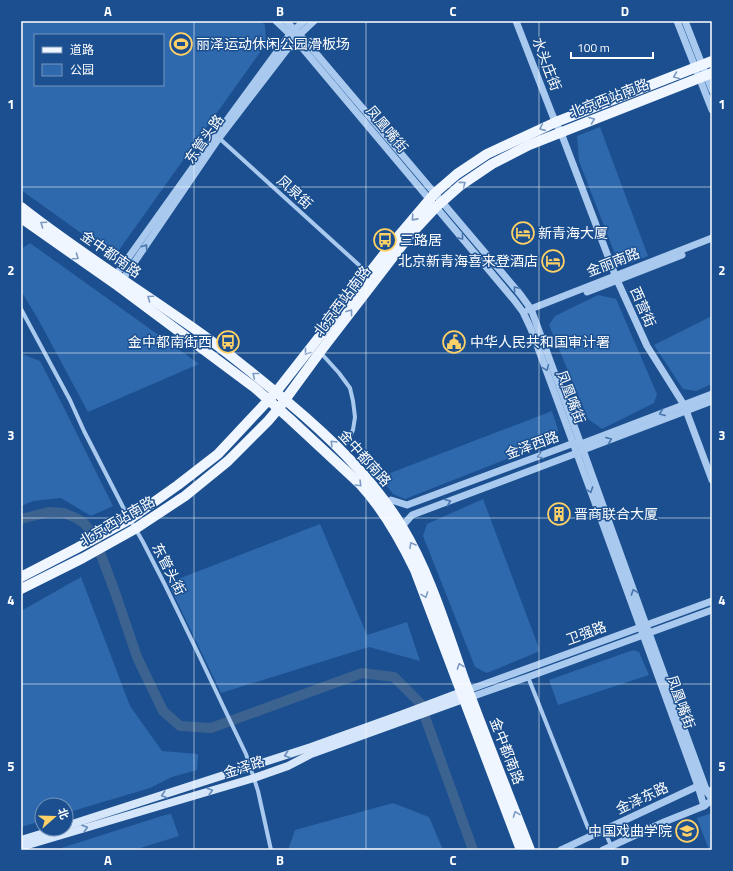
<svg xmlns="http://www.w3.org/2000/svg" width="733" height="871" font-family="'Titillium Web','Noto Sans SC',sans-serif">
<rect width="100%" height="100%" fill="#1b4f8f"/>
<g fill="#2e69ad" fill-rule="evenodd">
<path d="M21,21h240l4,4 1,19 -147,206 -10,3 -88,-63zM35,35h128v50h-128z"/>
<path d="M600,127l48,129 -18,7 -14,-6 -37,-96 -2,-25z"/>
<path d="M30,243l169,121 -111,48 -50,-93 -17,-28v-42z"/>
<path d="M598,295l18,4 41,95 -3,9 -52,26 -14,-10 -39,-94 6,-9z"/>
<path d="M712,316v68l-16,7 -13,-2 -29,-44z"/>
<path d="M21,353l1,1 18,7 23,45 50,100 -22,10 -30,-18 -28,3 -12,5z"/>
<path d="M552,411l6,19 -3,9 -5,3 -145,57 -12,-5 -13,-17z"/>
<path d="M483,499l57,152 -53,22 -12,-6 -52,-131 4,-12z"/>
<path d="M320,524l47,111 40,-13 13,39 -51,-14 -148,46 -53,-110z"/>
<path d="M81,577l49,129 32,45 36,3 -1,16 -25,7 -22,11 -84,25v-8h-24v16l-21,6v-216z"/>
<path d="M633,650l6,2 10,23 -91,30 -9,-25z"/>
<path d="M393,803l36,14 14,33h-155l7,-20z"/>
<path d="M712,813v37h-3l-12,-32z"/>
<path d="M171,814l8,22 -45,14h-79l110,-35z"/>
</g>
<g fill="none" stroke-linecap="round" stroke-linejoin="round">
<path stroke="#3c6290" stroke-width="10" d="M21,519l28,-7 15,1 12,5 8,5 10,13 22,59 21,62 26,54 17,15 31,2 151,-55 32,4 26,26 53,147"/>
<g stroke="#a9c9ee" stroke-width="4">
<path d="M219,138l140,127"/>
<path d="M21,309l49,91 14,31 39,76 20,35 22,43 31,64 38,80 12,25 12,37 13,59"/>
<path d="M320,352l19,21 11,15 3,13 2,16 -2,13 -7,14"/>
<path d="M528,677l60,151 16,2 9,20"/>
</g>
<g stroke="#a9c9ee" stroke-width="7">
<path d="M276,21l19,18 9,11 210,250 9,12 8,17c57,152 111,304 167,457l6,20"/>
<path d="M286,21l23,24 211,249 11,15 52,141 63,175 61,167 5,7"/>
<path d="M516,21l36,93 11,24 54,142 30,66 37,59 28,75"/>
<path d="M677,21l35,89"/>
<path d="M685,21l27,69"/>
<path d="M116,275l100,-140 74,-101 14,-13"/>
<path d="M123,279l96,-141 76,-99 19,-18"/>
<path d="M587,292l95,-37"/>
<path d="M528,310l184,-72"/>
<path d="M391,500l16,5 167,-62 7,1 131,-50"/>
<path d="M405,523l7,-8 165,-62 6,-3 129,-49"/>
<path d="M468,690l244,-89"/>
<path d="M471,697l57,-20 184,-67"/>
<path d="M561,850l137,-64 9,6 5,-2"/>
<path d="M603,850l61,-28 40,-16 8,-6"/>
</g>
<g stroke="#d6e6fa" stroke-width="8">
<path d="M66,826l245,-79 92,-33 64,-24"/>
<path d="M21,840l36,-11"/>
<path d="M21,847l233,-69 34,-12 23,-12 158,-57"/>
</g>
<g stroke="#f0f6ff" stroke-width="10">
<path d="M21,207c57,45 119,83 178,125 31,22 61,47 90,71 43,36 83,75 112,122 29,48 45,102 63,154 21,57 44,114 66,171"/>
<path d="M21,218l97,68 137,102 35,31 70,65c23,25 40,55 55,86l106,280"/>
<path d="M21,577l56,-29 53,-29 48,-34 40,-31 58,-62 120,-153 39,-46 22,-19 30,-20 41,-19 28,-13 156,-61"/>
<path d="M21,589l62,-31 52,-29 50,-33 43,-35 40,-40 11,-13 41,-56 90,-117 26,-28 25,-22 31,-21 37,-19 183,-72"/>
</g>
</g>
<defs><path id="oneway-chevron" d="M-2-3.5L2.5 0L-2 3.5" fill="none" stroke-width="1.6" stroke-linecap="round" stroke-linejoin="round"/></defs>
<g stroke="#7b9ac1">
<use href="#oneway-chevron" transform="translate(676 76) rotate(159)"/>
<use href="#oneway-chevron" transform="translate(592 120) rotate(-21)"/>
<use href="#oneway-chevron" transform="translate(542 128) rotate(156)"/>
<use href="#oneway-chevron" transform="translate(463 184) rotate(-37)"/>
<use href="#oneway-chevron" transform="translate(414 218) rotate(132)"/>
<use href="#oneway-chevron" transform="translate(43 224) rotate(-145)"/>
<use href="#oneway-chevron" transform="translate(76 257) rotate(35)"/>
<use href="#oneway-chevron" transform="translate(150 298) rotate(-145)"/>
<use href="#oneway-chevron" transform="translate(350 312) rotate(-53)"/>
<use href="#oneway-chevron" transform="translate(307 352) rotate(128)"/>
<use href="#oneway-chevron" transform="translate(255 375) rotate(-141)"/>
<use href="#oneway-chevron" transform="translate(333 443) rotate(-134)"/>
<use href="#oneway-chevron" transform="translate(359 484) rotate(45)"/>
<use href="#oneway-chevron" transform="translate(412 545) rotate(-119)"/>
<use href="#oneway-chevron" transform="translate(425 595) rotate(70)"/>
<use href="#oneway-chevron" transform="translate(460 666) rotate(-110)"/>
<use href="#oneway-chevron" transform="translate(516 814) rotate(-111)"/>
</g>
<g stroke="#4674ac">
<use href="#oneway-chevron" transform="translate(461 237) rotate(50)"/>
<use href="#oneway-chevron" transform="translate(145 247) rotate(-56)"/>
<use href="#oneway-chevron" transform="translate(516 289) rotate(-130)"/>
<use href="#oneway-chevron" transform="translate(546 368) rotate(69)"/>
<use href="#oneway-chevron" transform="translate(662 413) rotate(159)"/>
<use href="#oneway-chevron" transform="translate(609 440) rotate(-21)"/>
<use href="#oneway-chevron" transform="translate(540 456) rotate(160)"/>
<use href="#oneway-chevron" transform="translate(590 490) rotate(70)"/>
<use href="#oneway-chevron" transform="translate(448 502) rotate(-21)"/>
<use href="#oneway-chevron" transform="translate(634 592) rotate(-110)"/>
</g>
<g stroke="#668bba">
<use href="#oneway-chevron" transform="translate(287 755) rotate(162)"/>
<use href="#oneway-chevron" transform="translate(210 791) rotate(-16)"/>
<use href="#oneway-chevron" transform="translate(164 795) rotate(162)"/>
<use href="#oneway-chevron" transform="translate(85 828) rotate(-17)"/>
</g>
<path fill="none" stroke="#fff" stroke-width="1" stroke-opacity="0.55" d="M194,21v829M366,21v829M539,21v829M21,187h691M21,353h691M21,518h691M21,684h691"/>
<defs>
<g id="stadium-ring" transform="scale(1.15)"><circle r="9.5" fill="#1b4f8f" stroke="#ffd166" stroke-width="1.5"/><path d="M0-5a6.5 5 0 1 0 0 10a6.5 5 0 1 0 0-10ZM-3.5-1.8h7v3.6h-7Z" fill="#ffd166"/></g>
<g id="hotel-ring" transform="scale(1.15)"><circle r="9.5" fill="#1b4f8f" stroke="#ffd166" stroke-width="1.5"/><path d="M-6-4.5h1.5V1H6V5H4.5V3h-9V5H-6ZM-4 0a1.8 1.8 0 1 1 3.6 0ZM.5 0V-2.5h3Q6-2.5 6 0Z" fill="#ffd166"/></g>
<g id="bus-ring" transform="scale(1.15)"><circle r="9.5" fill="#1b4f8f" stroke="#ffd166" stroke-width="1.5"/><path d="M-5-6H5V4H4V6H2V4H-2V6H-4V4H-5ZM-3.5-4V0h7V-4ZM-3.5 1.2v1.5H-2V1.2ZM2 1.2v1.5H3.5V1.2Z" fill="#ffd166"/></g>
<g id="civic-ring" transform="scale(1.15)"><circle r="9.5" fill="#1b4f8f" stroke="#ffd166" stroke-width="1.5"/><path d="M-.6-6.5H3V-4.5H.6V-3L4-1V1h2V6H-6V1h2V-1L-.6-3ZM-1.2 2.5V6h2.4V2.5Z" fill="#ffd166"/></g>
<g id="building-ring" transform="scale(1.15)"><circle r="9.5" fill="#1b4f8f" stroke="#ffd166" stroke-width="1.5"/><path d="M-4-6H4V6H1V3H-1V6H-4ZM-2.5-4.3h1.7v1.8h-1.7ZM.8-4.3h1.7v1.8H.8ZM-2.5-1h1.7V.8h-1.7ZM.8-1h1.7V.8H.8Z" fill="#ffd166"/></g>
<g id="university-ring" transform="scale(1.15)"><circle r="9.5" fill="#1b4f8f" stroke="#ffd166" stroke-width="1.5"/><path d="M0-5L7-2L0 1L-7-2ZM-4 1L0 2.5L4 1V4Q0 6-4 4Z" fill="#ffd166"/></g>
</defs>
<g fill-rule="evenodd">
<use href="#stadium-ring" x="181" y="44"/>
<use href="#hotel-ring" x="523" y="233"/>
<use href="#bus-ring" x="385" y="240"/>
<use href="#hotel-ring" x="553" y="261"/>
<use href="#bus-ring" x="228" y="342"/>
<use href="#civic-ring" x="454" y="342"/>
<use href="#building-ring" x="559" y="514"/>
<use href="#university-ring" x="687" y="831"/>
</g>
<g text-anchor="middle" stroke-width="3" stroke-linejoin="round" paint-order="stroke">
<g font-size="14" fill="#fff" stroke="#1b4f8f" text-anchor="start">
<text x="196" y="49">丽泽运动休闲公园滑板场</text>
<text x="538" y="238">新青海大厦</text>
<text x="400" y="245">三路居</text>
<text x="538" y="266" text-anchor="end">北京新青海喜来登酒店</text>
<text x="212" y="347" text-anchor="end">金中都南街西</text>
<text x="470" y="347">中华人民共和国审计署</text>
<text x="574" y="519">晋商联合大厦</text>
<text x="672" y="836" text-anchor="end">中国戏曲学院</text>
</g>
<g font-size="14" fill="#fff" stroke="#1b4f8f">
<text transform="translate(547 64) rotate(69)" y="5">水头庄街</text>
<text transform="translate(609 98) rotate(-21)" y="5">北京西站南路</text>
<text transform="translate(387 129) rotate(50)" y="5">凤凰嘴街</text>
<text transform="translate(204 139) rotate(-55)" y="5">东管头路</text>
<text transform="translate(295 192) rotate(42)" y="5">凤泉街</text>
<text transform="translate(111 254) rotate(35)" y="5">金中都南路</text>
<text transform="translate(613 262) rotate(-21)" y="5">金丽南路</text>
<text transform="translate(342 301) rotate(-53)" y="5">北京西站南路</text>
<text transform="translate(643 307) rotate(66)" y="5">西营街</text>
<text transform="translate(571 397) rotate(69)" y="5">凤凰嘴街</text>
<text transform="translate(532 445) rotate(-20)" y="5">金泽西路</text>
<text transform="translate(365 458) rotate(48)" y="5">金中都南路</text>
<text transform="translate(117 521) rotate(-30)" y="5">北京西站南路</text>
<text transform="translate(169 569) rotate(63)" y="5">东管头街</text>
<text transform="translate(586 633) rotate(-20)" y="5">卫强路</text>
<text transform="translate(681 702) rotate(70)" y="5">凤凰嘴街</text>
<text transform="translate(507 751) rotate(69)" y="5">金中都南路</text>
<text transform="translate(244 767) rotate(-18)" y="5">金泽路</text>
<text transform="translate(642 798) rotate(-25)" y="5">金泽东路</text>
</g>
</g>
<rect width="733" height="871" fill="none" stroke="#1b4f8f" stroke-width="44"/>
<rect x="34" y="34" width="130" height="52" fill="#1b4f8f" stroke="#7695bc"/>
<rect x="42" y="47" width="20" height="6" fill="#f0f6ff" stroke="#7695bc"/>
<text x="70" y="54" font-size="12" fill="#ffffff">道路</text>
<rect x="42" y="64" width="20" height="12" fill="#2e69ad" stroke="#7695bc"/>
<text x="70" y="74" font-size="12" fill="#ffffff">公园</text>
<g transform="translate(54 817) rotate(70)"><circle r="19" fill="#1b4f8f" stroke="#7695bc"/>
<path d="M0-3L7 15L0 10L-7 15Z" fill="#ffd166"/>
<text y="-6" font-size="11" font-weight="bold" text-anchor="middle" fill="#ffffff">北</text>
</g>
<path d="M571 52v6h82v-6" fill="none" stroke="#ffffff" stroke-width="2"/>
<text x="577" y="52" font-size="12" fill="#ffffff" stroke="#1b4f8f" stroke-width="3" paint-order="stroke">100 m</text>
<rect x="22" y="22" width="689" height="827" fill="none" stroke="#fff" stroke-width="1.5"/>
<g font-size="13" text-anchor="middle" font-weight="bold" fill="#fff">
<text x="108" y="16">A</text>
<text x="280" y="16">B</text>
<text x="453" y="16">C</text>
<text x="625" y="16">D</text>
<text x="11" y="109">1</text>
<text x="722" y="109">1</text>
<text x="11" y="275">2</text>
<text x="722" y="275">2</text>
<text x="11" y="440">3</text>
<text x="722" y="440">3</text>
<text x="11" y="605">4</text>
<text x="722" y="605">4</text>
<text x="11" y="771">5</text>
<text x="722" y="771">5</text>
<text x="108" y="865">A</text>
<text x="280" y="865">B</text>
<text x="453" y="865">C</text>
<text x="625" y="865">D</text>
</g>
</svg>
